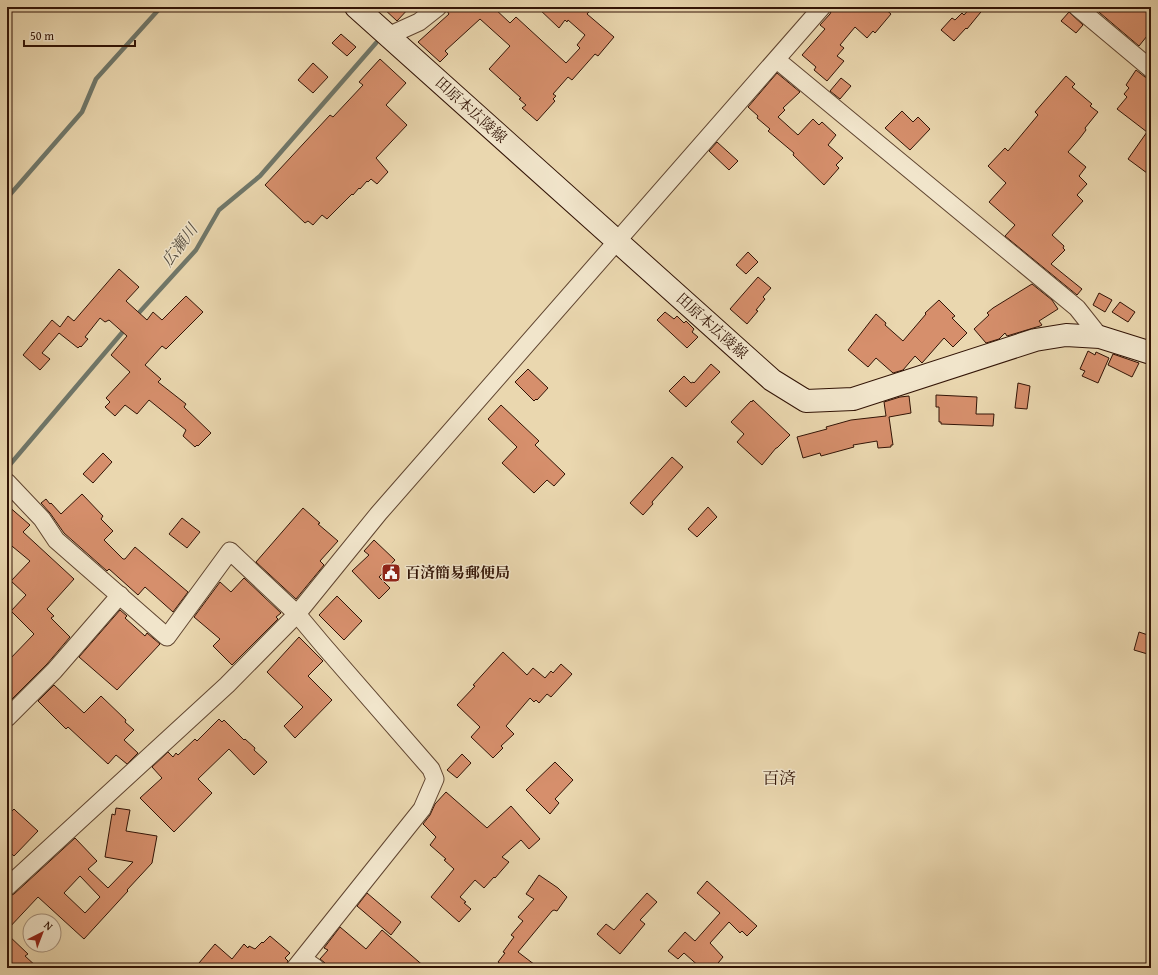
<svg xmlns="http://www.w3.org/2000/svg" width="1158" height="975" font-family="'Gentium Book Plus','Noto Serif JP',serif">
<rect width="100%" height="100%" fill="#ead7af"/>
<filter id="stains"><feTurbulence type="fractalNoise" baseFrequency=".005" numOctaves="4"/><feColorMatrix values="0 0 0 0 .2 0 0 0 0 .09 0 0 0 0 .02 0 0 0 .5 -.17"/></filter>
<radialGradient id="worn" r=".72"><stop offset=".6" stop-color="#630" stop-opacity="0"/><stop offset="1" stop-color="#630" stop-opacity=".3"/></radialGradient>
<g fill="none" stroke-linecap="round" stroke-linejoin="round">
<g stroke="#6f776a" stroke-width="4.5">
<path d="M7,198l75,-86 14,-33 65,-72"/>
<path d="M136,316l60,-66 23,-40 41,-34 116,-133"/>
<path d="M7,468l119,-140"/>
</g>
</g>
<g fill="#d68f6c" stroke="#321406" fill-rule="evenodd">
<path d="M382,7h28l-13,14z"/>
<path d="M448,7h45l17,16 6,-6 50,46 14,-15 -3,-3 8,-10 -17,-15 -1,2 -2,-2 -6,8 -22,-21h56l-6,7 27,23 -16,19 -3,-2 -23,26 -4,-3 -15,17 3,2 -3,3 2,2 -18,20 -15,-13 4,-3 -7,-6 2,-1 -32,-29 21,-23 -30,-27 -35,32 3,3 -8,8 -22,-20 31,-28 -2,-3z"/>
<path d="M833,7h50l8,7 -16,19 -2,-2 -6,7 -12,-11 -15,18 4,3 -7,8 7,5 -17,20 -13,-11 2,-3 -14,-12 23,-26 -5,-4 10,-11z"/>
<path d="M971,7h14l-18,22 -1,-1 -12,13 -13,-11 11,-12 3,2 7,-7 2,2z"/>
<path d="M1093,7h58v24l-12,15z"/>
<path d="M1069,12l14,13 -7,8 -15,-12z"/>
<path d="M341,34l15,13 -9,9 -15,-13z"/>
<path d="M380,59l26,24 -20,22 21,20 -31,33 12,14 -11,12 -6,-5 -3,3 -1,-1 -7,8 -1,-1 -6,7 -1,-1 -25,25 -5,-4 -9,10 -5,-4 -3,2 -40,-38 65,-70 3,2 30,-32 -4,-3z"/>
<path d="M313,63l15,14 -15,16 -15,-13z"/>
<path d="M1136,70l9,7 6,2v97l-23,-17 19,-27 -30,-23 10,-12 -3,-3 5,-6 -3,-3z"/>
<path d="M777,73l23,19 -17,16 2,2 -7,7 20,18 15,-16 6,6 3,-3 14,13 -8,10 15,13 -7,7 3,3 -15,17 -31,-30 1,-2 -26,-22 2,-2 -13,-11 1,-2 -10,-9z"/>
<path d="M1066,76l9,8 -3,3 20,17 -2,2 8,6 -13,16 1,2 -6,8 -12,14 18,15 -7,9 8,8 -10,11 6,6 -31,34 12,11 -1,2 2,2 -14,14 31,25 -5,6 -72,-59 10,-11 -26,-23 17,-19 -18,-17 17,-18 3,3 30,-36 -3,-3z"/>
<path d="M841,78l10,8 -11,13 -10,-8z"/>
<path d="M902,111l11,11 5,-5 12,12 -20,21 -25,-22z"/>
<path d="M717,142l21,19 -9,9 -20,-19z"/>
<path d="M748,252l10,10 -12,12 -10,-9z"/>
<path d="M119,269l20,18 -13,14 21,19 6,-8 9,8 24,-24 17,16 -37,37 -4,-3 -17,19 16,14 -3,3 28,22 -2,3 27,26 -13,13 -1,-1 -2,2 -12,-11 3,-6 -37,-30 -12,14 -12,-9 -10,11 -10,-9 5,-5 -4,-4 24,-26 -19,-17 16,-19 -18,-16 -4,2 -5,-4 -15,19 3,2 -7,8 -1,-1 -2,2 -19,-15 -17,20 8,6 -10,11 -17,-15 29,-35 8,7 8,-11 6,5z"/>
<path d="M758,277l13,11 -8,9 2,2 -9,11 2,1 -11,13 -17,-15z"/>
<path d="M1032,284l20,16 6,9 -19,12 3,4 -2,1 -33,10 -2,-3 -6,6 -13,4 -12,-14 15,-14 -2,-2 6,-5z"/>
<path d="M1099,293l13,7 -7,12 -12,-7z"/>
<path d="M939,300l16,16 -3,2 15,15 -14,14 -9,-9 -22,25 -7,-7 -12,14 -10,3 -17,-15 -8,9 -20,-17 28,-36 10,9 -1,2 18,16 23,-27 -1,-1z"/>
<path d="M1120,302l15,10 -7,10 -16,-10z"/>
<path d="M665,312l9,7 3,-3 7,7 2,-2 8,8 -2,3 6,5 -11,11 -30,-28z"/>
<path d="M1088,351l7,4 1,-3 13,6 -11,25 -16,-7 3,-5 -5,-2z"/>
<path d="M1113,354l26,9 -7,14 -24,-12z"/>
<path d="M711,364l9,8 -34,35 -17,-16 15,-15 7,7 2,-1 1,1z"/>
<path d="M528,369l20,19 -11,12 -1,-1 -2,2 -19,-19z"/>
<path d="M1018,383l12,3 -3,23 -12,-1z"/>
<path d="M936,395l41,2 -1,17h18l-1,12 -52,-2v-2h-2v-15h-3z"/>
<path d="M909,396l2,17 -22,4 4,28h-2v2l-13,1 -1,-7 -24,4 1,2 -33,9 -1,-3 -17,5 -6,-21 30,-8 -1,-2 25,-7 35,-4 -2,-14 16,-5z"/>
<path d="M753,400l37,35 -13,13h-1l-14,17 -25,-23 7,-8 -13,-12 20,-21 1,1z"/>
<path d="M501,405l38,36 -4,4 30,29 -11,12 -7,-6 -13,13 -32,-30 15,-16 -29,-28z"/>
<path d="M103,453l9,9 -19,21 -10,-9z"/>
<path d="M672,457l11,10 -31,35 1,2 -10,11 -13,-12z"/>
<path d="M82,494l21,22 -2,3 12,12 -9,9 19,19h2l10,-12 53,45 -15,20 -28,-25 -7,8 -29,-26 -2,2 -43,-38 -14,-20 -9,-10 5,-4 4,5 1,-1 10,11z"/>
<path d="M7,505l23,20 -7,7 51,47 -27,30 7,7 -3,2 19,19 -23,27 -40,40v-42l27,-28 -23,-23 15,-16 -15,-14 19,-20 -23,-19z"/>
<path d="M708,507l9,10 -20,20 -9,-8z"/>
<path d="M303,508l17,15 -2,1 20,17 -18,20 4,4 -28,34 -40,-37z"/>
<path d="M182,518l18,14 -13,16 -18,-14z"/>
<path d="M374,540l21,20 -16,17 11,11 -11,11 -27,-28 17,-16 -5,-4z"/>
<path d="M244,578l37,35 -5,4 2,2 -46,46 -19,-19 7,-7 -26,-22 26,-35 11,10z"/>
<path d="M337,596l25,25 -18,19 -25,-25z"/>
<path d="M120,610l7,6 -2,2 20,18 2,-3 13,11 -43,46 -38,-33z"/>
<path d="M1139,632l12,4v19l-17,-5z"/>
<path d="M299,637l24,24 -15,15 24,24 -37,38 -11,-12 19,-19 -36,-35z"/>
<path d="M503,652l24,23 6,-7 12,10 6,-7 2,2 8,-9 11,10 -21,23 -4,-3 -8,9 -3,-3 -2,2 -4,-4 -24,28 8,8 -13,12 2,2 -10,10 -22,-21 9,-10 -23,-22 18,-19 -2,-1z"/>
<path d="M54,685l30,28 17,-17 25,24 -1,2 9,8 -10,10 14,13 -11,11 -11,-9 -8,9 -40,-37 -2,2 -28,-28z"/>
<path d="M219,719l3,3 2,-2 20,20 1,-1 10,9 -1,2 13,12 -13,13 -25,-26 -31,30 14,14 -38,39 -34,-34 22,-20 -10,-11 16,-15 5,5 3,-4 2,2 17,-16 2,2z"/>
<path d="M462,754l9,9 -14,15 -10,-8z"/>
<path d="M555,762l18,18 -18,19 4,4 -9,11 -24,-24z"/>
<path d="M446,792l41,36 24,-22 29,33 -11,10 -8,-9 -19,17 7,5 -14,16 -1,-1 -10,11 -9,-8 -15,17 6,5 -2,1 7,6 -12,13 -28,-25 23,-28 -10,-9 2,-1 -16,-14 6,-8 -13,-13 7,-9 5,-11z"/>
<path d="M7,807l5,4 2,-2 2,2 22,20 -24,25 -7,-6z"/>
<path d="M116,808l14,2 -4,21 31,5 -5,27 -25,27 1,1 -44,48 -46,-42 -31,33v-33l7,-3 61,-56 22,23 -9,8 20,19 25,-26 -28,-5 7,-43 3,1zM80,876l20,21 -15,16 -21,-20z"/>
<path d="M539,875l19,13 9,9 -10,14 -3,-1 -2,1 -34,41 21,16h-33l-8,-6 7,-9 -2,-1 11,-15 -3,-2 12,-14 -5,-4 16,-18 -8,-5z"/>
<path d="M707,881l50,45 -10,10 -5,-5 -2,2 -11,-11 -19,21 13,14 -9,11h-13l-17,-15 -6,6 -10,-8 17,-19 10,9 25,-28 -23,-20z"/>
<path d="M367,893l34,29 -10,13 -34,-29z"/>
<path d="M647,893l10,9 -17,18 5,4 -25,30 -23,-20 9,-10 8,6z"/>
<path d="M340,927l26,22 16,-19 44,38h-100l-1,-5 -5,-4 8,-9 -4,-2z"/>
<path d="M7,934l21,20 -3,2 13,12h-31z"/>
<path d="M270,936l20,17 -5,5 3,3 -3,7h-80l-6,-5 16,-19 17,15 12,-15 4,4 1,-2 6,3 7,-7 1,1z"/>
</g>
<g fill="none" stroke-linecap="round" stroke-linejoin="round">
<g stroke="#604530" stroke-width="19">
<g id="street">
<path d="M1077,7l74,62"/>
<path d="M388,36l31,-14 19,-15"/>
<path d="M777,60l300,248 23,29"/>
<path d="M7,482l35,37 14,21 111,97 63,-86 67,63 26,31 108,124 4,10 -13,30 -127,159"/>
<path d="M7,718l47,-47 66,-76"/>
<path d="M7,887l220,-202 70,-71 82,-101 443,-506"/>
<path d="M303,959l13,9"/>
</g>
</g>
<g stroke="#321406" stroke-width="24">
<path id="secondary" d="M356,7l416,373 34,21 47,-2 182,-59 31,-5 34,2 51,16"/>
</g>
<use href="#street" stroke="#f1e5cb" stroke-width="17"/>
<use href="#secondary" stroke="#f1e5cb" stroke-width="22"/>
</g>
<defs>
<g id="civic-square" transform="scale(1)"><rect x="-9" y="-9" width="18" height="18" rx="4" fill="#8f2418" stroke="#f1e5cb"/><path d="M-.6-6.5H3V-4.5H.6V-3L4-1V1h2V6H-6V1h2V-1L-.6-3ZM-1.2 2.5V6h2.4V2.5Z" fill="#fff"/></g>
</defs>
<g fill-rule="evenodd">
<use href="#civic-square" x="391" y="573"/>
</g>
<g text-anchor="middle" stroke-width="3" stroke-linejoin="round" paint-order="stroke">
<g font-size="15" fill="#321406" stroke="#f1e5cb">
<text transform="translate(471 110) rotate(42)" y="5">田原本広陵線</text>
<text transform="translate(712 326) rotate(42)" y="5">田原本広陵線</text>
</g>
<g font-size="15" font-weight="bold" fill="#321406" stroke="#f1e5cb" text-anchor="start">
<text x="405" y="578">百済簡易郵便局</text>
</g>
<g font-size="16" font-style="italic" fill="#564e40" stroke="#f1e5cb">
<text transform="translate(179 245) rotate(-53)" y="6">広瀬川</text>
</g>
<g font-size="17" fill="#321406" stroke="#f1e5cb">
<text x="779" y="784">百済</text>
</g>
</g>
<rect width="1158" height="975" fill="none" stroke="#ead7af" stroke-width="24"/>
<rect x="8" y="8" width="1142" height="959" fill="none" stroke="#321406" stroke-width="2"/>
<rect x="12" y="12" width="1134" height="951" fill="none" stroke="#321406"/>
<g transform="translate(42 933) rotate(42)"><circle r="19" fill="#f1e5cb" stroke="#a5917c"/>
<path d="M0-3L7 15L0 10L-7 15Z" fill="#8f2418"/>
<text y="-6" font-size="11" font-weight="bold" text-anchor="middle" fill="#321406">N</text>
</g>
<path d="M24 40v6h111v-6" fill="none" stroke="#321406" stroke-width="2"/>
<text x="30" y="40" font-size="12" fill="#321406" stroke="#f1e5cb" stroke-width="3" paint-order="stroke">50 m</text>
<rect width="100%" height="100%" filter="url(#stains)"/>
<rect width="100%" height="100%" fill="url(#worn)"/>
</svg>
